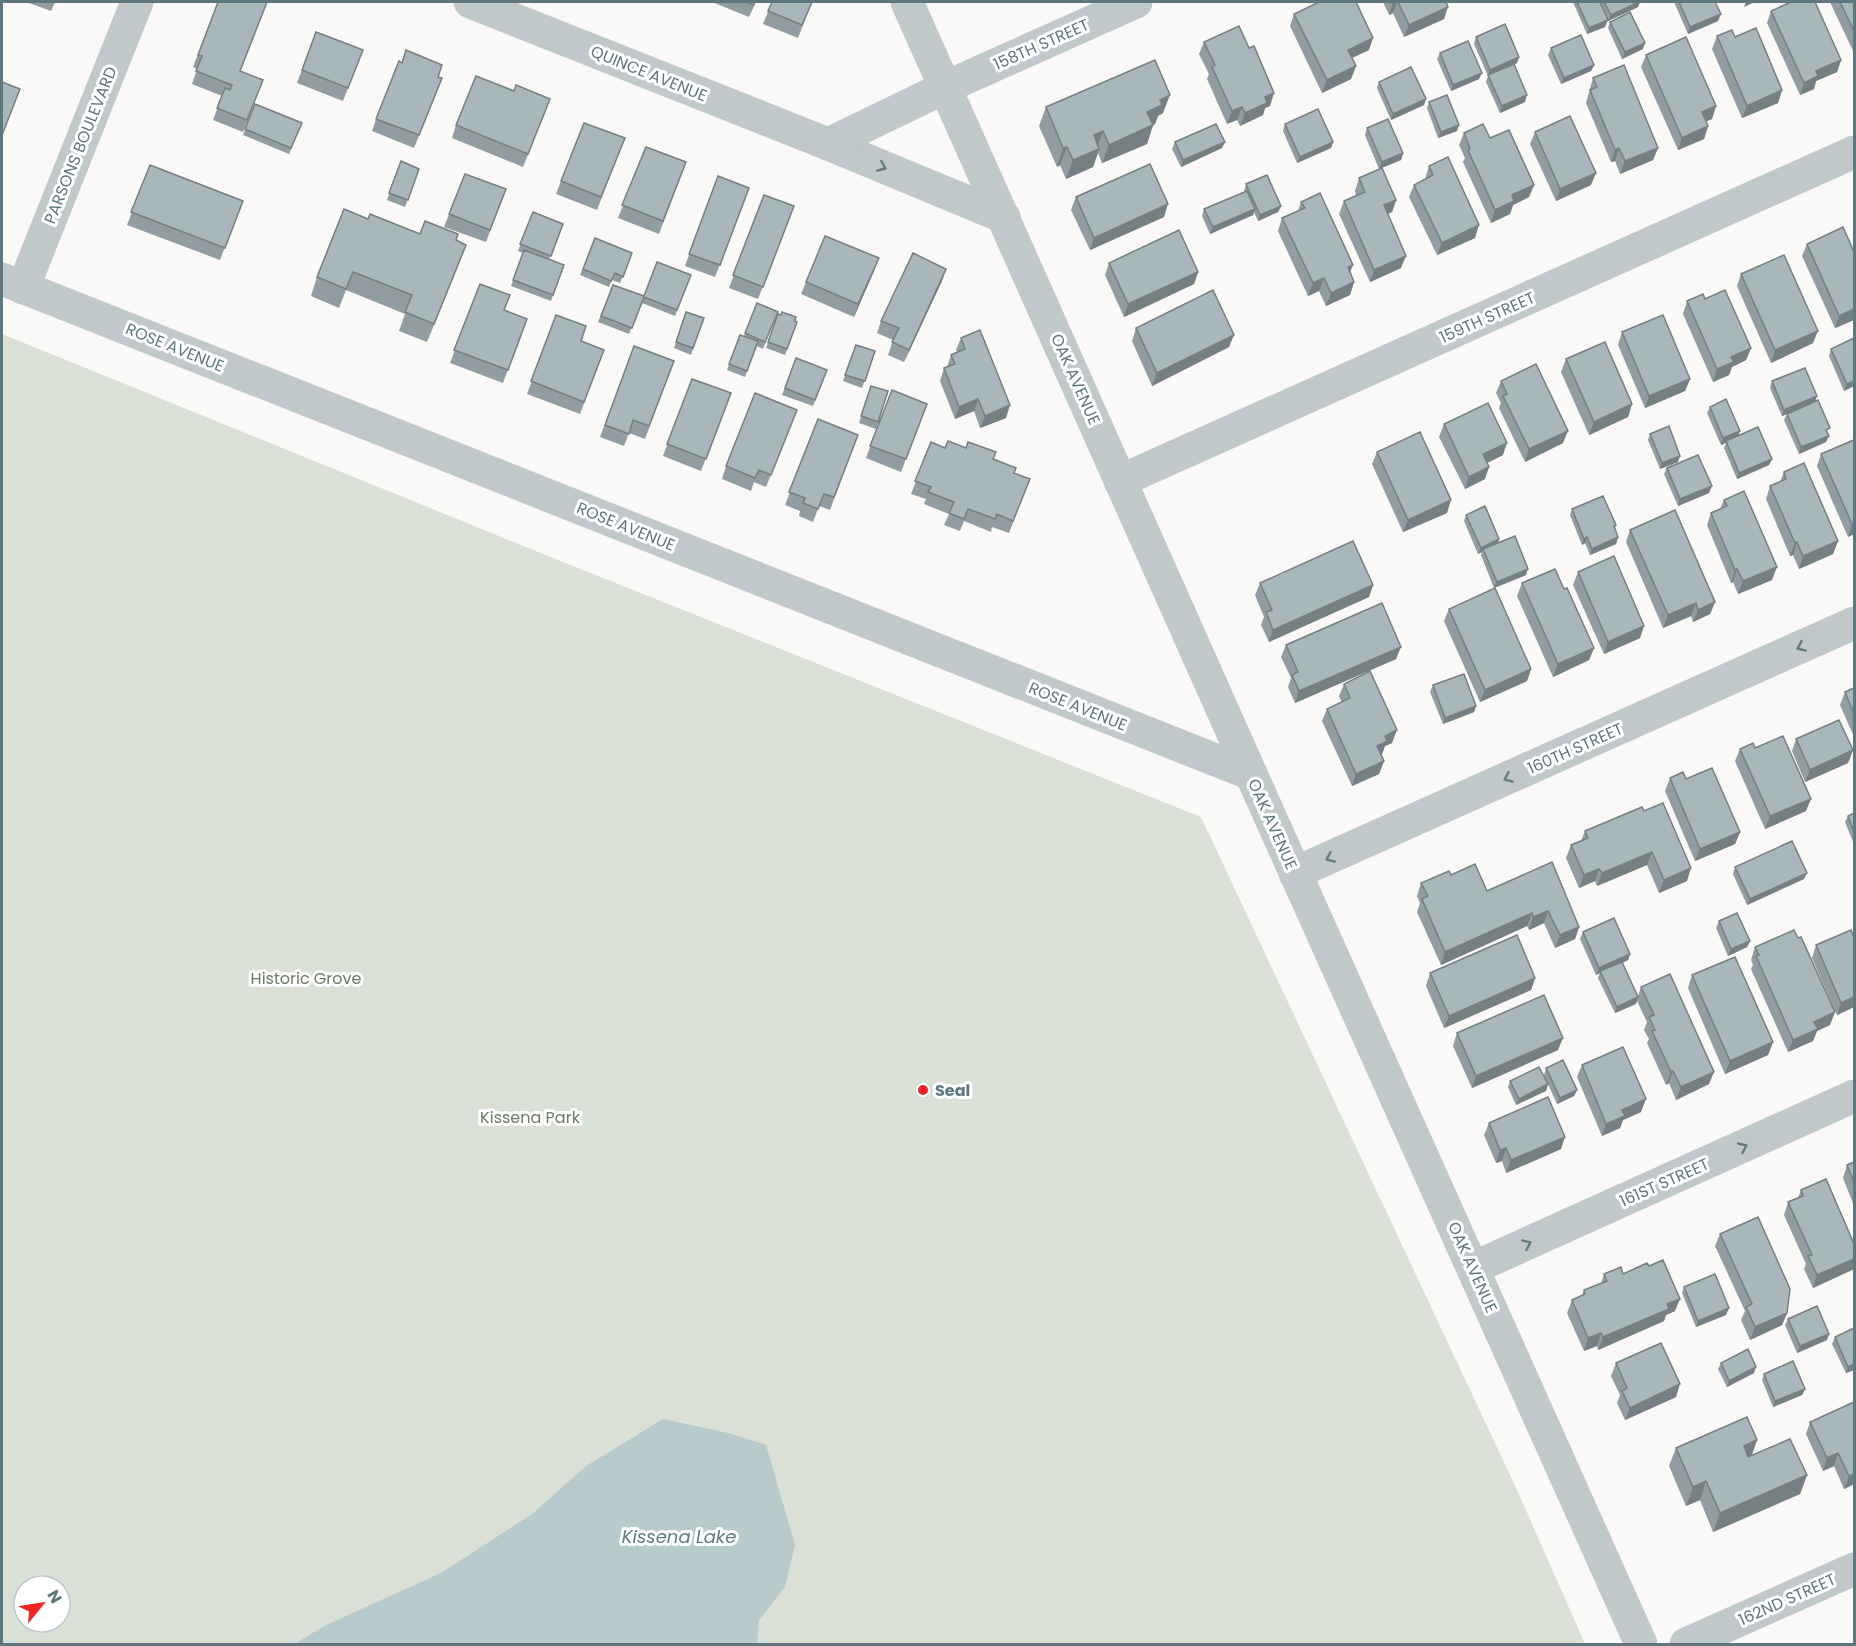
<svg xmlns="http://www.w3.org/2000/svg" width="1856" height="1646" font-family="Poppins,sans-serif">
<rect width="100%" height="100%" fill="#faf9f7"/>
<path fill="#dbe0d6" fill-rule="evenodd" d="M2,334l561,228 638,255 317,675 67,152h-1583zM24,1586h36v36h-36z"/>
<path fill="#b8cacb" d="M663,1419l65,14 38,12 29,100 -10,42 -26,33 -2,24h-463l32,-19 115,-52 91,-59 54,-48z"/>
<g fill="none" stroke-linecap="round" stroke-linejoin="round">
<g stroke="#c0c8ca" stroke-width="33">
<path d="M470,2l358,142 176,73"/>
<path d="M907,2l344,772 390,870"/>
<path d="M828,144l118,-57 190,-85"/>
<path d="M2,279l1249,495"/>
<path d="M23,288l114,-286"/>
<path d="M1120,481l734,-329"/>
<path d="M1295,873l559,-250"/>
<path d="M1473,1268l381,-172"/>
<path d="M1686,1644l168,-75"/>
</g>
</g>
<g fill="#919da0">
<path d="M26,2h29l-4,9z"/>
<path d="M218,2l22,69 23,9 -20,52 -30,-12 9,-24 -30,-12 5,-15 -4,-2z"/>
<path d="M712,2h44l-7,15z"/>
<path d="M772,2h40l-14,36 -35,-14z"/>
<path d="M1383,2h63l-2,17 -40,18 -11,-24 -4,2z"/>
<path d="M1573,2h67l-2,5 -30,14 -3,-8v14l-18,7z"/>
<path d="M1674,2h41l3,19 -30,13z"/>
<path d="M1830,2h24v51z"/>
<path d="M1771,11l70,49 -4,12 -21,9 -2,8 -14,6 -33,-72z"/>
<path d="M1294,14l75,36 -17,8 4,8 -5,13 -29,14 -32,-67z"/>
<path d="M1610,22l33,27 -21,10 -14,-31z"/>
<path d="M316,32l47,18 -20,51 -46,-18z"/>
<path d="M1717,36l18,1 47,53 -4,13 -36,15 -30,-69z"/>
<path d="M1476,37l43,20 -2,6 -3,2 11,37 -25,11 -14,-31 2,-6 -14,-32z"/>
<path d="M1204,42l66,64 -5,2 -2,7 -23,11 -3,-6 -10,4 -20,-45 2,-5 -10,-20z"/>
<path d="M1551,48l43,17 -3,6 -30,13 -13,-29z"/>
<path d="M1440,53l39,26 -28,12 -14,-32z"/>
<path d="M1646,55l70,51 -4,13 -6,2 2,5 -4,13 -26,11 -37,-83z"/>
<path d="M1593,78l65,70 -5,12 -33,14 -5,-13 -4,1 -25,-59z"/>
<path d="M1379,82l47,17 -2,6 -33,15 -14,-32z"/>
<path d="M437,91l-23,57 -42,-17 4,-12z"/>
<path d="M514,91l36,8 -27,68 -71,-29 4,-13z"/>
<path d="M1429,102l28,29 -19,7 -11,-30z"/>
<path d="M255,104l47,19 -13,31 -46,-19z"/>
<path d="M1046,107l117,6 -5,3 -3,8 -2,1 -6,19 -45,19 -4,-10 -5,14 -27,12 -6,-14 -3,2 -18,-41z"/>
<path d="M1285,124l48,18 -2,6 -34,15 -14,-32z"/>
<path d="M1367,128l36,25 -2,7 -22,9 -14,-34z"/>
<path d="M1535,132l56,53 -35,16 -26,-57z"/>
<path d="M1464,133l26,5 44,47 -5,12 -16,8 -3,9 -19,9 -28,-61 2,-4 -6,-13z"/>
<path d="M625,138l-28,72 -41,-16 5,-13z"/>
<path d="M1175,142l47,6 -41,19 -9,-18z"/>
<path d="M646,147l40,15 -27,72 -41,-16z"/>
<path d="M401,161l18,8 -14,38 -18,-7z"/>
<path d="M150,165l93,36 -23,59 -93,-35z"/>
<path d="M1429,166l46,72 -38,17 -28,-58 5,-12 11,-6z"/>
<path d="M465,174l41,15 -20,53 -42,-15z"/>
<path d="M718,176l31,12 -34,89 -30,-11z"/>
<path d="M1359,178l37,22 -4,12 -4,2 13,54 -31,14 -31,-68 5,-13 12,-6 -1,-4z"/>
<path d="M1246,184l35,22 -3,6 -20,9 -4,-9 -1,3 -43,19 -8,-18 2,-7 41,-17 -1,-1z"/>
<path d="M764,195l30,11 -36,93 -29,-11z"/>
<path d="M1076,197l88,20 -74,33 -19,-40z"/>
<path d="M1301,202l49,71 4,9 -4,13 -24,11 -7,-15 -11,5 -30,-65 4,-13 16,-7z"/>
<path d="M533,212l30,12 -14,35 15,6 -13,36 -40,-15 12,-33 -5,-2z"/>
<path d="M368,219l52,15 36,7 3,22 -32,79 -28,-11 6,-17 -59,-24 -7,18 -28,-12 6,-19z"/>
<path d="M595,238l37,15 -12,30 -8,-3 -3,7 -29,-12z"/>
<path d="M1807,244l47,76 -19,8 -33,-72z"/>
<path d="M1109,263l89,9 -4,12 -70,33 -19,-42z"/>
<path d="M874,271l-20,46 -53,-23 5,-12z"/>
<path d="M1741,274l72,69 -42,20 -34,-77z"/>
<path d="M691,275l-16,41 -33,-13 -13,31 -31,-12 15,-37 31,11z"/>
<path d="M942,281l-38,81 -16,-7 5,-15 -16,-7 4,-12z"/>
<path d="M480,284l24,26 23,9 -24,64 -53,-20z"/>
<path d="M1705,299l46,49 -5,12 -14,7 -3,8 -16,7 -30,-68 4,-13z"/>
<path d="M757,303l21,9 -15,37 -6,-3 -12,31 -18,-7 13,-35 4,1z"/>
<path d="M686,312l18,6 -13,37 -17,-7z"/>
<path d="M778,314l19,8 -12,33 -19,-7z"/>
<path d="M556,315l25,26 23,9 -24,64 -53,-20z"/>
<path d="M1136,328l93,19 -77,39 -20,-45z"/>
<path d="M1622,332l68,47 -5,12 -40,17 -27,-63z"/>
<path d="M961,338l45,80 -26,10 -6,-17 -19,8 -15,-38 4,-13 3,-1 4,-12 6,-3 -1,-2z"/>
<path d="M856,345l19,6 -13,37 -19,-7z"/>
<path d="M634,346l40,15 -29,78 -16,-6 -5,13 -24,-9z"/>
<path d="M1831,349l23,37 -10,5 -15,-35z"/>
<path d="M796,358l31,12 -14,36 -31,-11z"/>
<path d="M1566,359l66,45 -4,13 -39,18 -28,-63z"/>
<path d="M692,379l39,14 -30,78 -38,-15z"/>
<path d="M1501,381l62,62 -38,19 -26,-54 2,-5 -5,-10z"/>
<path d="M1772,381l45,15 -2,6 13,32 -2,8 -27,12 -15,-34 3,-6 -5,2 -12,-28z"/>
<path d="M871,386l17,5 -12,38 -17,-6z"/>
<path d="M892,390l35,14 -26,68 -35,-14z"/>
<path d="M1710,407l28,29 34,23 -3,6 -32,14 -13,-31 2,-5 -5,2 -14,-32z"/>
<path d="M818,419l40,16 -28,75 -11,-4 -6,16 -14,-6 1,-5 -15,-6z"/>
<path d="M792,423l-26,64 -12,-5 -3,9 -29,-12 4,-13z"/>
<path d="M1444,424l59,31 -16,8 -2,16 -20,10 -26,-52z"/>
<path d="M1650,434l28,28 -18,7 -12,-29z"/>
<path d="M1854,440v94l-6,3 -31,-71 4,-12z"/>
<path d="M931,442l14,6 48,11 21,14 16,6 -21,54 -17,-6 -1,5 -27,-11 -4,10 -16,-6 5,-11 -25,-10 2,-5 -15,-5z"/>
<path d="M1377,452l70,61 -44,19 -31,-68z"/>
<path d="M1667,468l42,25 -31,13 -14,-32z"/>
<path d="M1784,472l54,69 -5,13 -34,15 -6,-14 -3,1 -24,-57 4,-13 10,-4z"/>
<path d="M1724,500l48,80 -34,14 -5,-12 -2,1 -24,-58 4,-12 9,-4z"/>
<path d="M1572,509l44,16 -1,3 3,9 -2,7 -26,11 -5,-12 -3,2 -12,-30z"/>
<path d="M1466,515l33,24 -1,4 28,32 -32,13 -13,-33 1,-3 -4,2 -14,-33z"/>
<path d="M1630,530l85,72 -5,12 -17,8 -2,-6 -28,12 -37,-86z"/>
<path d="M1578,572l62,66 -36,16 -31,-69z"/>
<path d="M1260,583l113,2 -4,12 -100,45 -8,-17 3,-8 -9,-22z"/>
<path d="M1522,583l42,6 30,59 -5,12 -36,17 -36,-81z"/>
<path d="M1449,609l82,60 -4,12 -47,21 -36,-81z"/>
<path d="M1286,645l110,14 -101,44 -7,-16 3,-9 -10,-21z"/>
<path d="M1344,684l48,59 -7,3 -3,8 -1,1 3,6 -5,13 -27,12 -30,-65 5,-12 15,-7 -3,-6z"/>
<path d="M1433,685l43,21 -2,6 -31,12 -13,-32z"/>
<path d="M1854,688v49l-14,-32 5,-13z"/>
<path d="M1796,739l57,11 -5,13 -43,19 -13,-31z"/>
<path d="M1755,748l51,63 -41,18 -30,-68 5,-12z"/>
<path d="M1670,778l16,1 54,53 -5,12 -40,17 -30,-70z"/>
<path d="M1644,811l43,70 -28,12 -12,-28 -50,21 -2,-5 -16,7 -13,-30 5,-13 10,-4 4,-10z"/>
<path d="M1854,813v31l-9,-22 3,-6z"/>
<path d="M1552,862l27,65 -4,12 -20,9 -11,-25 -15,7 -2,-4 -86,39 -24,-53 3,-9 -3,-7 4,-13 30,-8 36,16z"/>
<path d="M1735,867l69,12 -57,26 -14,-31z"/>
<path d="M1719,921l31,20 -3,6 -19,9 -12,-28z"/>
<path d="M1583,932l47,22 -2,6 -6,3 16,33 3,-9 68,97 -33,16 -7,-17 -3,2 -19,-42 2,-4 -5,-9 3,-8 -10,-21 -1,3 -21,9 -17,-35 2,-5 -4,2 -16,-36z"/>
<path d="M1816,945l38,62 -17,8 -25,-57z"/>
<path d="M1755,947l75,78 -13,6 -4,10 -25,11 -37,-83 2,-4 -2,-5z"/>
<path d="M1430,973l105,5 -4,12 -87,38 -18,-42z"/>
<path d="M1692,975l81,67 -5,13 -43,19 -37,-86z"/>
<path d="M1457,1033l101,17 -86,38 -19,-42z"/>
<path d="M1582,1065l59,47 -18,8 -3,8 -18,8 -25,-59z"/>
<path d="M1546,1068l31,22 -3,6 -17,8 -13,-29z"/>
<path d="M1510,1081l38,3 -2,7 -30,14 -8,-18z"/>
<path d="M1489,1123l72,26 -55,24 -4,-12 -6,2 -12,-28z"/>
<path d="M1854,1162v44l-11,-28 4,-13z"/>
<path d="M1801,1190l53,54v25l-41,19 -9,-19 2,-5 -22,-49 4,-13 10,-4z"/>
<path d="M1720,1234l67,79 -5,12 -32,15 -9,-20 4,-9 -30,-65z"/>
<path d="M1604,1274h19l52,37 -9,4 -2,6 -66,29 -1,-4 -13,5 -17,-38 5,-13 10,-5 2,-5 17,-6z"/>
<path d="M1684,1287l42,28 -30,12 -14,-34z"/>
<path d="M1788,1319l39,21 -30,13 -12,-28z"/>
<path d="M1835,1337l19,33 -8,3 -14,-29z"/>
<path d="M1616,1363l60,34 -51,23 -8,-17 3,-8 -9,-19z"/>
<path d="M1721,1363l33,10 -27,14 -9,-18z"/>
<path d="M1764,1374l41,15 -3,6 -29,12 -11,-27z"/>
<path d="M1854,1402v82l-10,5 -10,-23 -11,5 -17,-37 4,-12z"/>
<path d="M1757,1440l-5,15 55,20 -7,19 -87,38 -13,-32 -14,6 -17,-40 7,-18z"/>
</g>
<g fill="#767f82">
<path d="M1393,2h4l-4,11 -4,2z"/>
<path d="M1639,2h1l-2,5 -30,14 3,-6z"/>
<path d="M1746,2h9l-11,5z"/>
<path d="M1448,7l-4,12 -40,18 5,-12z"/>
<path d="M1721,14l-3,7 -30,13 2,-7z"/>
<path d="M1608,20l-3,7 -18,7 2,-6z"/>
<path d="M1373,38l-4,12 -26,12 5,-12z"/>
<path d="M1645,43l-2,6 -21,10 3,-7z"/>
<path d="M1519,57l-2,6 -29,13 2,-6z"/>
<path d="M1841,60l-4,12 -21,9 -2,8 -14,6 4,-12 12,-12z"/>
<path d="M1594,65l-3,6 -30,13 3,-6z"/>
<path d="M1356,66l-5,13 -29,14 5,-13z"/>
<path d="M1482,73l-3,6 -28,12 2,-6z"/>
<path d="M1782,90l-4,13 -36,15 5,-12z"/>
<path d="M1274,93l-4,13 -5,2 -2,7 -23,11 5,-13 20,-16z"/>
<path d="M1170,95l-7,18 -5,3 -3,8 -15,6 7,-18 13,-12z"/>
<path d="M1527,95l-2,7 -25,11 2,-7z"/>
<path d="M1426,99l-2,6 -33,15 2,-6z"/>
<path d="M1716,106l-4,13 -14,6 4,-13z"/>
<path d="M1242,107l-5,13 -10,4 5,-13z"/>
<path d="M1153,125l-6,19 -45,19 7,-18z"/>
<path d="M1459,125l-2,6 -19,7 3,-6z"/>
<path d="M1708,126l-4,13 -26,11 4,-12z"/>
<path d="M1103,131l-7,19 -2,-15z"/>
<path d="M1225,142l-3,6 -41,19 2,-7z"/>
<path d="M1333,142l-2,6 -34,15 3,-6z"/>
<path d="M1067,147l-7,18 -3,2 6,-19z"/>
<path d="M1619,148l-4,13 -4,1 4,-12z"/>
<path d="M1658,148l-5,12 -33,14 5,-13z"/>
<path d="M1099,149l-6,18 -27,12 7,-19z"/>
<path d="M1403,153l-2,7 -22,9 3,-7z"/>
<path d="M1596,173l-5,12 -35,16 4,-12z"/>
<path d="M1534,185l-5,12 -16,8 -3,9 -19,9 4,-13 17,-15z"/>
<path d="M1396,200l-4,12 -13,6 5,-13z"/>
<path d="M1168,204l-4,13 -74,33 4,-12z"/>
<path d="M1281,206l-3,6 -20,9 2,-6z"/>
<path d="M1255,209l-2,6 -43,19 3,-7z"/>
<path d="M1479,225l-4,13 -38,17 5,-12z"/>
<path d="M466,245l-7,18 -32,79 7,-18z"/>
<path d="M1406,256l-5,12 -31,14 4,-12z"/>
<path d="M879,258l-5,13 -20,46 4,-13z"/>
<path d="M1353,265l-5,12v-10z"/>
<path d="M946,269l-4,12 -38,81 5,-12z"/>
<path d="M1198,272l-4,12 -70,33 4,-13z"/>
<path d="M1324,278l-5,13 -11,5 5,-13z"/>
<path d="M1354,282l-4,13 -24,11 5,-13z"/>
<path d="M1854,309v11l-19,8 4,-12z"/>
<path d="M1818,331l-5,12 -42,20 4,-13z"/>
<path d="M1234,335l-5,12 -77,39 5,-13z"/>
<path d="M1751,348l-5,12 -14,7 -3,8 -16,7 4,-13 14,-12z"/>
<path d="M1690,379l-5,12 -40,17 4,-12z"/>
<path d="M1854,381v5l-10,5 3,-7z"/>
<path d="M1817,396l-3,7 -32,13 2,-6z"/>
<path d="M978,399l-4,12 -19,8 4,-12z"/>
<path d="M1632,404l-4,13 -39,18 5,-13z"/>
<path d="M1010,405l-4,13 -26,10 5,-12z"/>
<path d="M1568,431l-5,12 -38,19 4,-13z"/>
<path d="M1740,431l-2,6 -17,8 2,-7z"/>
<path d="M1829,436l-3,6 -27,12 2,-7z"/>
<path d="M1507,443l-4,12 -24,12 4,-13z"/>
<path d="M1680,456l-2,6 -18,7 2,-6z"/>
<path d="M1772,459l-3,6 -32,14 2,-6z"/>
<path d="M1489,467l-4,12 -20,10 4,-12z"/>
<path d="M1712,486l-3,7 -31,13 2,-7z"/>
<path d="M1451,500l-4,13 -44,19 5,-12z"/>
<path d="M1854,523v11l-6,3 4,-13z"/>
<path d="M1587,537l-2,6 -3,2 2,-6z"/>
<path d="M1618,537l-2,7 -26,11 2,-6z"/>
<path d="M1499,539l-2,7 -14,3 -1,3 -4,2 3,-6z"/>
<path d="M1838,541l-5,13 -34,15 4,-13z"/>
<path d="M1797,542l-4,13 -3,1 5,-13z"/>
<path d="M1777,567l-5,13 -34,14 5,-13z"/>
<path d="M1528,569l-2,6 -32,13 3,-6z"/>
<path d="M1737,569l-4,13 -2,1 4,-13z"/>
<path d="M1373,585l-4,12 -100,45 4,-12z"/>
<path d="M1715,602l-5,12 -17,8 5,-12z"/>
<path d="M1696,603l-5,13 -28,12 5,-13z"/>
<path d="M1644,626l-4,12 -36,16 4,-12z"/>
<path d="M1401,647l-5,12 -101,44 4,-12z"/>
<path d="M1594,648l-5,12 -36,17 5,-13z"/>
<path d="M1531,669l-4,12 -47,21 5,-12z"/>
<path d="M1476,706l-2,6 -31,12 2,-6z"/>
<path d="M1397,730l-5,13 -7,3 -3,8 -9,5 4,-13 8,-10z"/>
<path d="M1853,750l-5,13 -43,19 5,-12z"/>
<path d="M1384,761l-5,13 -27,12 4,-12z"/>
<path d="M1811,799l-5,12 -41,18 5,-13z"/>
<path d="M1740,832l-5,12 -40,17 5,-12z"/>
<path d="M1652,852l-5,13 -50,21 5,-13z"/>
<path d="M1691,868l-4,13 -28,12 5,-13z"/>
<path d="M1599,869l-4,12 -16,7 5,-13z"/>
<path d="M1807,873l-3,6 -57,26 3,-6z"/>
<path d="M1548,911l-4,12 -15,7 4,-13z"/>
<path d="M1532,913l-5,13 -86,39 4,-13z"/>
<path d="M1579,927l-4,12 -20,9 5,-13z"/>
<path d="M1750,941l-3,6 -19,9 3,-7z"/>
<path d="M1630,954l-2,6 -32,15 3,-7z"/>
<path d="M1535,978l-4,12 -87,38 5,-12z"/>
<path d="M1638,997l-2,7 -21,9 2,-6z"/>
<path d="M1854,997v10l-17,8 4,-12z"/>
<path d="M1835,1012l-5,13 -13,6 -4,10 -25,11 5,-12 21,-18z"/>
<path d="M1563,1038l-5,12 -86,38 4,-12z"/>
<path d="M1773,1042l-5,13 -43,19 5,-13z"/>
<path d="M1673,1071l-4,12 -3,2 5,-13z"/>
<path d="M1714,1072l-5,12 -33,16 5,-13z"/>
<path d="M1548,1084l-2,7 -30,14 3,-6z"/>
<path d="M1577,1090l-3,6 -17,8 3,-6z"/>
<path d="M1646,1099l-5,13 -18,8 -3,8 -18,8 4,-12 16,-14z"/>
<path d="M1565,1137l-4,12 -55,24 5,-13z"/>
<path d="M1506,1148l-4,13 -6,2 4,-13z"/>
<path d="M1854,1259v10l-41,19 4,-13z"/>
<path d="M1680,1299l-5,12 -9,4 -2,6 -66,29 5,-13 64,-33z"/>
<path d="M1729,1308l-3,7 -30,12 2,-6z"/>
<path d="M1787,1313l-5,12 -32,15 5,-13z"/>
<path d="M1601,1333l-4,13 -13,5 4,-13z"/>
<path d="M1829,1334l-2,6 -30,13 3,-7z"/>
<path d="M1854,1364v6l-8,3 2,-6z"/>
<path d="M1756,1367l-2,6 -27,14 2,-6z"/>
<path d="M1680,1384l-4,13 -51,23 5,-12z"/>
<path d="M1805,1389l-3,6 -29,12 2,-6z"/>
<path d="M1757,1440l-7,19 -13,5 7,-18z"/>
<path d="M1838,1453l-4,13 -11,5 4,-13z"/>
<path d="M1854,1474v10l-10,5 5,-13z"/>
<path d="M1807,1475l-7,19 -87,38 7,-19z"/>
<path d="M1706,1481l-6,19 -14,6 7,-19z"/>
</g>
<g fill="#a9b6ba" stroke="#767f82" stroke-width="1.5">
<path d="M218,2h49l-27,69 23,9 -16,40 -30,-12 8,-20 5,2 2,-5 -36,-14 6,-15 -4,-1z"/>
<path d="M746,2h9l-2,3z"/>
<path d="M772,2h40l-10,23 -34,-14z"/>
<path d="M1319,2h37l17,36 -25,12 8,16 -29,14 -33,-66z"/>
<path d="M1398,2h48l2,5 -39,18z"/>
<path d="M1577,2h23l8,18 -19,8z"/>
<path d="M1604,2h35l-28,13z"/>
<path d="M1679,2h36l6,12 -31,13z"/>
<path d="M1791,2h24l26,58 -25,11 2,5 -14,7 -33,-72z"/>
<path d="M1840,2h14v29z"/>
<path d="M1630,12l15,31 -20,9 -15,-30z"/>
<path d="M1505,24l14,33 -29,13 -14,-33z"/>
<path d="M1239,26l10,22 5,-2 20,47 -9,4 2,6 -22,10 -3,-6 -10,4 -20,-44 3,-2 -11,-23z"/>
<path d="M1756,28l26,62 -35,16 -30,-70 15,-6 3,7z"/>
<path d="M316,32l47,18 -15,38 -46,-18z"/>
<path d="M1581,35l13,30 -30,13 -13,-30z"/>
<path d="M1686,37l30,69 -14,6 6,14 -26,12 -36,-83z"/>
<path d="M1468,41l14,32 -29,12 -13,-32z"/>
<path d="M406,50l36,15 -4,12 4,1 -23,57 -43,-16 23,-58 3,2z"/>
<path d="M1155,60l15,35 -10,5 2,5 -15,7 6,13 -44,20 -6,-14 -9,4 5,14 -26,11 -6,-13 -4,1 -17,-41z"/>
<path d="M1514,64l13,31 -25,11 -14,-31z"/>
<path d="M1624,65l34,83 -33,13 -6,-13 -4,2 -25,-60 7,-3 -4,-9z"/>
<path d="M1411,67l15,32 -33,15 -14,-32z"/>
<path d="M476,76l38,15 2,-6 34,14 -22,55 -72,-29z"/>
<path d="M2,82l18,7 -18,46z"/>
<path d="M1447,95l12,30 -18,7 -12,-30z"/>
<path d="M255,104l47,19 -11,25 -46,-19z"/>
<path d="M1318,109l15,33 -33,15 -15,-33z"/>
<path d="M1570,116l26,57 -36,16 -25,-57z"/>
<path d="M1388,119l15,34 -21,9 -15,-34z"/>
<path d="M584,123l41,15 -24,59 -40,-16z"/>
<path d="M1216,124l9,18 -42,18 -8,-18z"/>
<path d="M1483,124l7,14 19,-8 25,55 -22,10 2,6 -19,9 -27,-60 2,-2 -6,-15z"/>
<path d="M646,147l40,15 -23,59 -41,-16z"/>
<path d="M1448,157l31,68 -37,18 -28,-58 19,-10 -4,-9z"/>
<path d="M401,161l18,8 -11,31 -19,-7z"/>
<path d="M1150,164l18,40 -74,34 -18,-41z"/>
<path d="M150,165l93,36 -18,47 -94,-36z"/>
<path d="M1382,168l14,32 -12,5 22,51 -32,14 -30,-69 21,-9 -6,-14z"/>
<path d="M465,174l41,15 -16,41 -41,-16z"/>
<path d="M1267,175l14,31 -21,9 -14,-31z"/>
<path d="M718,176l31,12 -29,77 -31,-11z"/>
<path d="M1247,191l8,18 -42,18 -9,-18z"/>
<path d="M1320,193l33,72 -5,2 6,15 -23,11 -7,-15 -11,5 -31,-65 23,-10 -4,-6z"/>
<path d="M764,195l30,11 -31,81 -30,-12z"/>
<path d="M344,209l24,10 2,-5 50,20 5,-13 33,13 -2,6 10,5 -32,79 -29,-12 7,-17 -59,-23 -7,17 -29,-12z"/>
<path d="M533,212l30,12 -12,32 -31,-12z"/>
<path d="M1843,227l11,25v57l-15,7 -32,-72z"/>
<path d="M1179,230l19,42 -70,32 -19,-41z"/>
<path d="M825,236l54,22 -21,46 -52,-22z"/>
<path d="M595,238l37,15 -9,24 -8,-4 -4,8 -28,-12z"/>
<path d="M524,250l40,15 -11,30 -40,-15z"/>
<path d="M913,253l33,16 -37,81 -17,-8 7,-14 -18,-7z"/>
<path d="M1784,255l34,76 -43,19 -34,-76z"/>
<path d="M657,262l34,13 -14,35 -33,-13 -12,31 -31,-12 12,-31 31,11z"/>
<path d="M480,284l30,11 -6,15 23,9 -19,51 -54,-20z"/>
<path d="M1213,290l21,45 -77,38 -21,-45z"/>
<path d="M1725,290l26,58 -20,9 3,5 -17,7 -30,-68 16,-7 2,5z"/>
<path d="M757,303l21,9 -13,30 -20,-9z"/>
<path d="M686,312l18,6 -11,30 -17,-6z"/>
<path d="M782,312l14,5 -1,4 2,1 -10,27 -19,-7 10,-28 3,1z"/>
<path d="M556,315l30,11 -5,15 23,9 -20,52 -53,-21z"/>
<path d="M1663,315l27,64 -41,17 -27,-64z"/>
<path d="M980,330l30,75 -25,11 -7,-17 -19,8 -15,-39 11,-4 -4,-9 14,-6 -4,-11z"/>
<path d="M740,335l18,6 -11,30 -18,-7z"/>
<path d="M1854,338v43l-7,3 -16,-35z"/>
<path d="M1605,342l27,62 -38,18 -28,-63z"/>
<path d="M856,345l19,6 -10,30 -20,-6z"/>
<path d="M634,346l40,15 -25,65 -16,-6 -4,14 -24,-9z"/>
<path d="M796,358l31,12 -12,30 -30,-12z"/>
<path d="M1536,364l32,67 -39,18 -26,-53 4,-2 -6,-13z"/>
<path d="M1805,368l12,28 -33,14 -12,-29z"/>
<path d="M692,379l39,14 -25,66 -39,-15z"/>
<path d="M871,386l17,5 -10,31 -17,-6z"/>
<path d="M892,390l35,14 -21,55 -36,-13z"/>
<path d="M755,393l42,17 -26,65 -12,-5 -4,8 -29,-12z"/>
<path d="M1726,399l14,32 -17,7 -13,-31z"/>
<path d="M1818,400l12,28 -4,2 3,6 -28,11 -14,-33z"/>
<path d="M1488,403l19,40 -24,11 6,13 -20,10 -25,-53z"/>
<path d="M818,419l40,16 -24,62 -10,-3 -6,15 -15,-6 2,-5 -16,-6z"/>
<path d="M1669,426l11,30 -18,7 -12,-29z"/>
<path d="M1758,427l14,32 -33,14 -13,-32z"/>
<path d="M1420,432l31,68 -43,20 -31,-68z"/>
<path d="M1854,440v83l-2,1 -31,-70z"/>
<path d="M948,441l18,7 2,-6 28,10 -3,7 23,9 -2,5 16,6 -17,42 -16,-7 -2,5 -27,-10 -4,10 -15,-6 5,-11 -26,-10 3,-5 -16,-6 16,-39 14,6z"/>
<path d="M1698,455l14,31 -32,13 -13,-31z"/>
<path d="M1804,463l34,78 -35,15 -6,-14 -2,1 -25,-57 16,-7 -2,-7z"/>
<path d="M1744,491l33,76 -34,14 -6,-12 -2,1 -24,-57 16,-7 -3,-6z"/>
<path d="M1603,496l13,29 -2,1 4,11 -26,12 -5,-12 -3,2 -12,-30z"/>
<path d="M1485,506l14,33 -18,9 -15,-33z"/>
<path d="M1675,510l40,92 -17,8 -2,-7 -28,12 -38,-85z"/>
<path d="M1515,536l13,33 -31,13 -14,-33z"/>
<path d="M1353,541l20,44 -100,45 -7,-18 6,-2 -12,-27z"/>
<path d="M1614,556l30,70 -36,16 -30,-70z"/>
<path d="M1555,569l9,20 3,-1 27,60 -36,16 -36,-81z"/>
<path d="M1495,588l36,81 -46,21 -36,-81z"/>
<path d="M1382,603l19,44 -102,44 -7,-16 6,-3 -12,-27z"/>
<path d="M1370,671l27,59 -12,6 2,5 -10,5 7,15 -28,13 -29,-65 23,-11 -6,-14z"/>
<path d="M1464,674l12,32 -31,12 -12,-33z"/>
<path d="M1854,688v26l-9,-22z"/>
<path d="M1839,720l14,30 -43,20 -14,-31z"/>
<path d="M1783,736l28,63 -41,17 -30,-67 13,-6 2,5z"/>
<path d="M1712,768l28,64 -40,17 -30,-71 13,-6 3,7z"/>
<path d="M1663,803l28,65 -27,12 -12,-28 -50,21 -3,-4 -15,6 -13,-30 17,-7 -3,-7 57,-24 2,4z"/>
<path d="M1854,813v19l-6,-16z"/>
<path d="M1792,841l15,32 -57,26 -15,-32z"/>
<path d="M1552,862l27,65 -19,8 -12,-24 -15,6 -1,-4 -87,39 -23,-53 6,-3 -7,-13 28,-12 2,4 24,-11 12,27z"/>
<path d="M1737,913l13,28 -19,8 -12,-28z"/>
<path d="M1614,918l16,36 -31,14 -16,-36z"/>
<path d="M1794,930l4,8 3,-1 34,75 -21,10 4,7 -25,11 -37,-84 3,-1 -4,-8z"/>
<path d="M1851,930l3,8v59l-13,6 -25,-58z"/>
<path d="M1517,935l18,43 -86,38 -19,-43z"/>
<path d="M1735,957l38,85 -43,19 -38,-86z"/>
<path d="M1622,962l16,35 -21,10 -17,-36z"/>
<path d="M1670,974l44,98 -33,15 -8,-16 -2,1 -19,-41 3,-1 -6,-13 5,-2 -13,-28z"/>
<path d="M1544,995l19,43 -87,38 -19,-43z"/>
<path d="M1623,1047l23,52 -24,11 3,6 -19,8 -24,-59z"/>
<path d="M1563,1060l14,30 -17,8 -14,-30z"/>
<path d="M1539,1067l9,17 -29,15 -9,-18z"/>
<path d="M1548,1097l17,40 -54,23 -5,-12 -6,2 -11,-27z"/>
<path d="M1854,1162v20l-7,-17z"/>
<path d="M1826,1179l28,65v15l-37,16 -9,-19 4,-1 -24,-53 15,-6 -2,-6z"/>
<path d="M1758,1217l32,72 -3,24 -32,14 -9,-20 6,-3 -32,-70z"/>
<path d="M1663,1260l17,39 -13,5 2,5 -66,28 -2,-4 -13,5 -16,-38 13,-6 -1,-4 23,-9 -3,-7 17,-7 2,7 24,-11 2,3z"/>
<path d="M1715,1274l14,34 -31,13 -14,-34z"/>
<path d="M1817,1306l12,28 -29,12 -12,-27z"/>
<path d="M1854,1328v36l-6,3 -13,-30z"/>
<path d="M1661,1343l19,41 -50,24 -8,-17 5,-3 -11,-25z"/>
<path d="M1748,1349l8,18 -27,14 -8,-18z"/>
<path d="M1793,1361l12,28 -30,12 -11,-27z"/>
<path d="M1854,1402v72l-5,2 -11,-23 -11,5 -17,-36z"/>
<path d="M1747,1417l10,23 -13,6 4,11 42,-18 17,36 -87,38 -14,-32 -13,6 -17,-39z"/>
</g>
<defs><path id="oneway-chevron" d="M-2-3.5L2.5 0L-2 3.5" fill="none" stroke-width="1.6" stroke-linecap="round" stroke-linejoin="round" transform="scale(1.5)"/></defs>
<g stroke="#637b82">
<use href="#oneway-chevron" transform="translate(882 167) rotate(23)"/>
<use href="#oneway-chevron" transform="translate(1801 647) rotate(156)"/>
<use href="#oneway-chevron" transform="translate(1508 778) rotate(156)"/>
<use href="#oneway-chevron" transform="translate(1330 858) rotate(156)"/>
<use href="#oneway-chevron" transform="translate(1743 1147) rotate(-24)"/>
<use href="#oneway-chevron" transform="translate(1527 1244) rotate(-24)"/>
</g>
<circle fill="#ee2523" stroke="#fff" stroke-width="2" cx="923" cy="1090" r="6"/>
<g text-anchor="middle" stroke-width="6" stroke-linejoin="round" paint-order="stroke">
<g font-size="16" fill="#5e777e" stroke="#fff">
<text transform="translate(1041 44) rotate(-24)" y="6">158TH STREET</text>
<text transform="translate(649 73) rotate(22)" y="6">QUINCE AVENUE</text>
<text transform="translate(80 145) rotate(-68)" y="6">PARSONS BOULEVARD</text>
<text transform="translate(1487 317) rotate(-24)" y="6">159TH STREET</text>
<text transform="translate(175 347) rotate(22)" y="6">ROSE AVENUE</text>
<text transform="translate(1076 379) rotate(66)" y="6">OAK AVENUE</text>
<text transform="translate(626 526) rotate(22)" y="6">ROSE AVENUE</text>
<text transform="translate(1078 706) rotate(22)" y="6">ROSE AVENUE</text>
<text transform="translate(1575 748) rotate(-24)" y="6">160TH STREET</text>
<text transform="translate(1273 824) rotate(66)" y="6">OAK AVENUE</text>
<text transform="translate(1664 1182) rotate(-24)" y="6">161ST STREET</text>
<text transform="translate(1473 1267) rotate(66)" y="6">OAK AVENUE</text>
<text transform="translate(1787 1599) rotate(-24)" y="6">162ND STREET</text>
</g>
<g font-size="16" fill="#6d7b62" stroke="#fff">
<text x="306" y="984">Historic Grove</text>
<text x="530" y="1123">Kissena Park</text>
</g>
<g font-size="16" font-weight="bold" fill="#5e777e" stroke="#fff" text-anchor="start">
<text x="935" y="1096">Seal</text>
</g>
<g font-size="18" font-style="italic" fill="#5e7c7e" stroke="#fff">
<text x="679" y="1543">Kissena Lake</text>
</g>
</g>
<rect width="1856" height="1646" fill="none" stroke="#5e777e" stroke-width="6"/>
<g transform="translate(42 1604) rotate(60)"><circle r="28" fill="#ffffff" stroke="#bfc9cb" stroke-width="1.5"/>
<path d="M0-4.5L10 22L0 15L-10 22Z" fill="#ee2523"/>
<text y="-9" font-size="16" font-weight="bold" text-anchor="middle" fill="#5e777e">N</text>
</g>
</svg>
